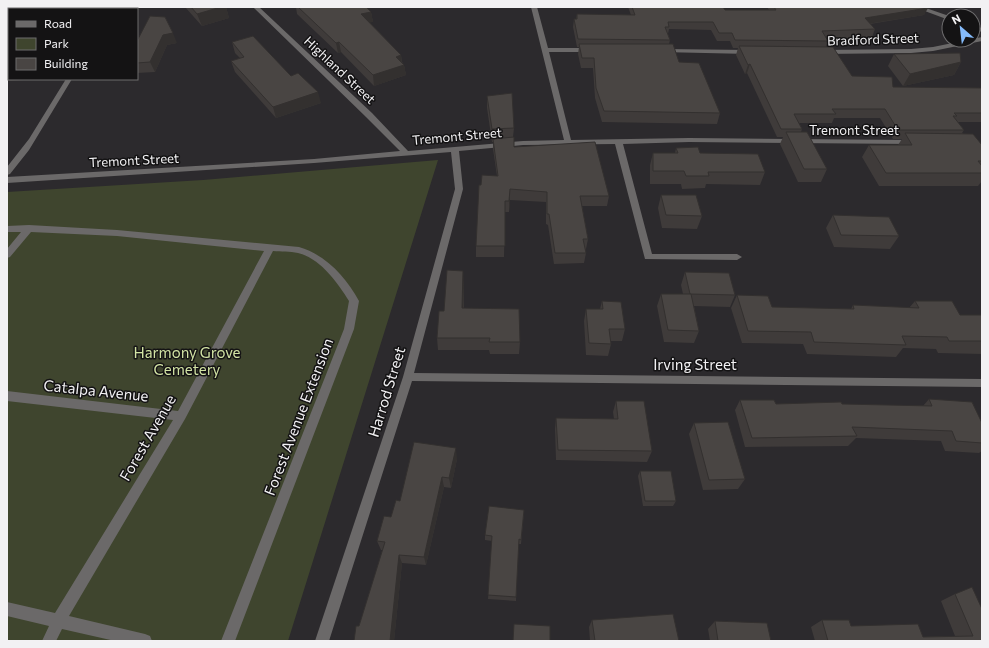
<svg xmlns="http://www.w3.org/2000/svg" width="989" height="648" font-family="Commissioner,sans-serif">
<rect width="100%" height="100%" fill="#2c2a2d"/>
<path fill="#3f452e" d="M438,160l-150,481h-281v-449l196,-12z"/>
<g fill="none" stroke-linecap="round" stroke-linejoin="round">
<g fill="#6b6969" fill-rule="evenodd">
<path d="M253,7h6l113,106 36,38 115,-10 41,-1 -33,-133h6l11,41h43l3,2 -3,2h-42l22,88 118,-2 223,2 4,2 -4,2 -223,-2 -66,2 29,110h85l5,3 -5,3 -92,-1 -30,-115 -92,1 -64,6 4,38 -49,184 568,6v8l-570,-6 -83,260h-14l88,-264 52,-188 -4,-37 -137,11 -307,20v-6l307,-18 86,-8 -34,-34z"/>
<path d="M914,7h9l26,9v4z"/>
<path d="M973,25l9,3v4l-9,-3z"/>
<path d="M982,37v4l-49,10 -22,2 -88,1 -3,-2 3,-2 88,-1 22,-2z"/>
<path d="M663,49l86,1 3,2 -3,2 -88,-2 -1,-1z"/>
<path d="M66,79h6l-43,71 -19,24 -3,1v-8l22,-28z"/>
<path d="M29,225l88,5 182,17c27,8 47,30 60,54l-5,28 -119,312h-14l123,-312 5,-28c-11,-18 -29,-43 -51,-48 -8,-2 -17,-1 -25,-2l-88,168 -116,197 76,18 5,2 2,5h-37l-53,-12 -6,12h-14l7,-15 -42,-10v-14l48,11 118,-193 -166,-19v-10l171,20 86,-160 -147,-15 -86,-4 -21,25 -3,1v-9l14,-17h-14v-6z"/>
</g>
</g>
<g fill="#3f3b3a">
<path d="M185,7h41l3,11 -27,8z"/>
<path d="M296,7h70l5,5 2,10h-4l32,33 1,7 2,3 2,10 -32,11 -33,-34 -3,1 -41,-39z"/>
<path d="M628,7h95l2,3h44l-2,-3h160l-3,8 -54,9 5,5 -3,8 -45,2 1,2 -2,6 26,29 41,11 89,1v34h-24l6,8 -2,3 20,12v36l-4,5h-99l-17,-29 7,-12h29l4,-6h-9l-13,-21h-46l-2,5h-33l3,6 -1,3 26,37 -6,13h-23l-18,-38 3,-7h-6l-30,-64 -2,1 -9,-19 2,-7h-5l-3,-7h-13l-6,-11 -42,-1 -1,5 2,6 -1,4 10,18 41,51 -3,11 -115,-2 -7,-24 -2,-30h-12l-3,-14 1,-7h-2l-4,-20 1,-8h2l1,-5 54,1z"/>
<path d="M7,36h2v43h16v1l-18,1z"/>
<path d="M137,41l40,2 -10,2 -12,27 -18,1z"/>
<path d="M232,42l59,34 30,27 -45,15 -41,-46 -4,-11 9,-3 -5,-5z"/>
<path d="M894,54l67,8 -7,13 -51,11 -15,-20z"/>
<path d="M487,96l27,32 -1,9 1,10 95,49 -2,10h-25l6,33 -2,10h-1l1,4 -2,10 -30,1 -6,-39 -2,-1v-22l-36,-2 -1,12h-4l-1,45h-28v-11l5,-61 16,-9 -4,-27v-7h-1l-5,-34z"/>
<path d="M676,148l24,5 65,19 -5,13 -54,-1 -1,4 -23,1 -1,-5h-31v-19l3,-12h22z"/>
<path d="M661,195l41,21 -5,13 -35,-1 -4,-20z"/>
<path d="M833,215l66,21 -9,13 -56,-2 -8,-19z"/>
<path d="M685,272l50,23 -5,12 -36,-1 5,25 -5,12 -30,-1 -7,-36 4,-12h22l-2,-9z"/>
<path d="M464,284v24l56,34 -1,12h-29l-1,-4h-51l-1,-12 7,-27z"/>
<path d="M737,295l35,12 79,2 2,-4 56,3 6,-7 45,14h22v39l-44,-1 -2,-4 -33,-1 -7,9 -89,-3 -4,-10 -61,-1 -11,-35z"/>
<path d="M602,301l23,28 -3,12h-12l1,3 -3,12 -22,-1 -2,-34 2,-12h14z"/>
<path d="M929,399l53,24v28l-3,2 -34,-2 -4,-10 -85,-3 -8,8 -103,1 -10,-37 5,-10 36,4h66l81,2z"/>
<path d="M616,401l36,50 -5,11 -91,-2 -1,-31 1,-11 58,1 -1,-7z"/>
<path d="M694,423l51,56 -7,10 -35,1 -14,-56z"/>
<path d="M457,459l-6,29 -7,-1 -18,78 -24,-2 -8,78h-40l5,-15 24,-76h-2l-4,-9 23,-40z"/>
<path d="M640,471l36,30 -3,5h-30l-5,-30z"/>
<path d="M524,510l-3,34h-3l-2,57 -28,-2 4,-58 -7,-1v-5z"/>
<path d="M955,594l27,47h-167l-4,-14 11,-7 29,6 72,11 32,-1 -14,-35z"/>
<path d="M592,620l87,21h-89l-1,-14z"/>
<path d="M715,621l56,20h-61l-2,-12z"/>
</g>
<g fill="#33302f">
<path d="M221,7h5l3,11 -27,8 -5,-12z"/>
<path d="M928,8l-4,7 -63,10 4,-7z"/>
<path d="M371,12l2,10 -10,2 -2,-10z"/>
<path d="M173,33l4,10 -10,2 -12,27 -5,-10 13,-27z"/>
<path d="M339,42l2,10 -3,1 -2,-10z"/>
<path d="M401,55l1,10 -6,-8z"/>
<path d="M961,62l-7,13 -51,11 7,-12z"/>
<path d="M750,64l-3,9 -2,1 3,-9z"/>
<path d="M404,65l2,10 -32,11 -1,-11z"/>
<path d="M318,92l3,11 -45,15 -3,-11z"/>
<path d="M510,189v11l-1,12v-11z"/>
<path d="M463,271l1,13 -1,37 -1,-13z"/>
<path d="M456,448l1,11 -6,29 -2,-10z"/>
<path d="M442,477l2,10 -18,78 -2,-8z"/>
<path d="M399,555l3,8 -8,78h-4z"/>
</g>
<g fill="#494543" stroke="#33302f">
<path d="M191,7h30l-24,7z"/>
<path d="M298,7h68l5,5 -10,2 40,41 -5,2 8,8 -31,10 -34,-33 -3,1z"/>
<path d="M632,7h91l2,3h51l-2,-3h153l1,1 -63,10 10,11 -53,2 6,10 -93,-1 -3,-7h-13l-6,-11h-45l1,5h-4l5,13 -92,-1 -4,-20h3v-5l58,1z"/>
<path d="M150,16l15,1 8,16 -10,2 -13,27 -13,1v-22z"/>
<rect x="7" y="36" width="2" height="32"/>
<path d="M253,36l38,40 7,-3 20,19 -45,15 -42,-46 13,-4 -12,-15z"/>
<path d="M579,44h94l6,18 20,1 21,50 -116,-2 -8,-23 -2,-30h-12z"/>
<path d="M739,46l94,1 19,29 40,1 1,10 89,1v25h-28l3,3h-4l11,14h-66l-13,-21h-53l4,5h-42l8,15h-21l-31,-65 -2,1z"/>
<path d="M960,53l1,9 -51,12 -16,-20z"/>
<path d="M512,93l2,35 -22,1 -5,-33z"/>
<path d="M786,132h21l20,37h-23z"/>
<path d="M905,133l68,1 9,11v16h-4l4,5v7h-96l-17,-28h43z"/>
<path d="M514,137v10l81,-5 14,54h-29l8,43h-5l3,14h-31l-6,-39h-2v-22l-37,-3 -1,12h-4v45h-29l3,-61h2l1,-10 16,1 -5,-37z"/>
<path d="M698,147l2,6 58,1 7,18h-57l1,4h-23l-2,-5h-31v-18h25l-2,-5z"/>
<path d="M661,195h35l6,21 -36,-1z"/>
<path d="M833,215l56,2 10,19 -58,-1z"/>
<path d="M447,270l16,1 -1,37 57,1 1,33h-31l1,-4h-53l2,-27h5z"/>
<path d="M685,272l44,1 6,22 -45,-1z"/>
<path d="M661,294h30l8,37 -31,-1z"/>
<path d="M737,295l31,1 4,11 82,2 -1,-4 66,3 -4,-7h37l8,14h22v26h-33l-2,-4 -45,-1 4,9 -92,-3 -3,-10 -63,-1z"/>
<path d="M602,301l19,1 4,27h-16l2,15 -22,-1 -3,-34h17z"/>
<path d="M929,399l43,3 10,21v20l-26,-2 -4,-10 -100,-4 5,9 -105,2 -12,-38h34l2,4 65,-2 1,2 90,2z"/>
<path d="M616,401h28l8,50 -94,-1 -2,-32 62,1z"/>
<path d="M728,422l17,57 -36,1 -15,-57z"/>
<path d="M414,442l42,6 -7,30 -7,-1 -18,80 -25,-2 -9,86h-36l2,-15h3l26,-84 -8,-1 7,-25 7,1 5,-17 4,1z"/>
<path d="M640,471h31l5,30h-31z"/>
<path d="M489,506l35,4 -3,30 -2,-1 -3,58 -28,-2 4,-59 -7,-1z"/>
<path d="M972,587l10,22v32h-154l-6,-21h27l2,6 67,-2 5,13 50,-1 -18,-42z"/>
<path d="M673,614l6,27h-84l-3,-21z"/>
<path d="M715,621l52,2 4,18h-53z"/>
<path d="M514,624l36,2v15h-37z"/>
</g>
<g text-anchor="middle" stroke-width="3" stroke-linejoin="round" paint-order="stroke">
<g font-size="13" fill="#f2f1f3" stroke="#141314">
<text transform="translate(873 39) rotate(-2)" y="5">Bradford Street</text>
<text transform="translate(340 70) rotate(43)" y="5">Highland Street</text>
<text x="854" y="135">Tremont Street</text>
<text transform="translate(457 136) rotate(-5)" y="5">Tremont Street</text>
<text transform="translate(134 160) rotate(-3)" y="5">Tremont Street</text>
</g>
<g font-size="15" fill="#d2e3a4" stroke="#141314">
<text x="187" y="358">Harmony Grove<tspan x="187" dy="17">Cemetery</tspan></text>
</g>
<g font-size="15" fill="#f2f1f3" stroke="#141314">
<text x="695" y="370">Irving Street</text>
<text transform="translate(96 391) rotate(6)" y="5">Catalpa Avenue</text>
<text transform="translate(387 392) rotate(-73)" y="5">Harrod Street</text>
<text transform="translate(299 417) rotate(-69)" y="5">Forest Avenue Extension</text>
<text transform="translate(148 438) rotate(-60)" y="5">Forest Avenue</text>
</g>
</g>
<rect width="989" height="648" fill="none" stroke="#f2f1f3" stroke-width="16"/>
<rect x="8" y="8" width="130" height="72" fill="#141314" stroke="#6d6c6d"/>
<rect x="16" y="21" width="20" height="6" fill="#6b6969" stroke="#6d6c6d"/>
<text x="44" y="28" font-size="12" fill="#f2f1f3">Road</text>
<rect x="16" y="38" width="20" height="12" fill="#3f452e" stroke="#6d6c6d"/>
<text x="44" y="48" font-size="12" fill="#f2f1f3">Park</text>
<rect x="16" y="58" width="20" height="12" fill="#494543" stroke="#6d6c6d"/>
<text x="44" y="68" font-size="12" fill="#f2f1f3">Building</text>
<g transform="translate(961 28) rotate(332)"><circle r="19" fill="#141314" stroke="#6d6c6d"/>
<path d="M0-3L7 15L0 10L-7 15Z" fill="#85bbfb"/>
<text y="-6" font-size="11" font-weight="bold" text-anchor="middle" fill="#f2f1f3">N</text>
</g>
</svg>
